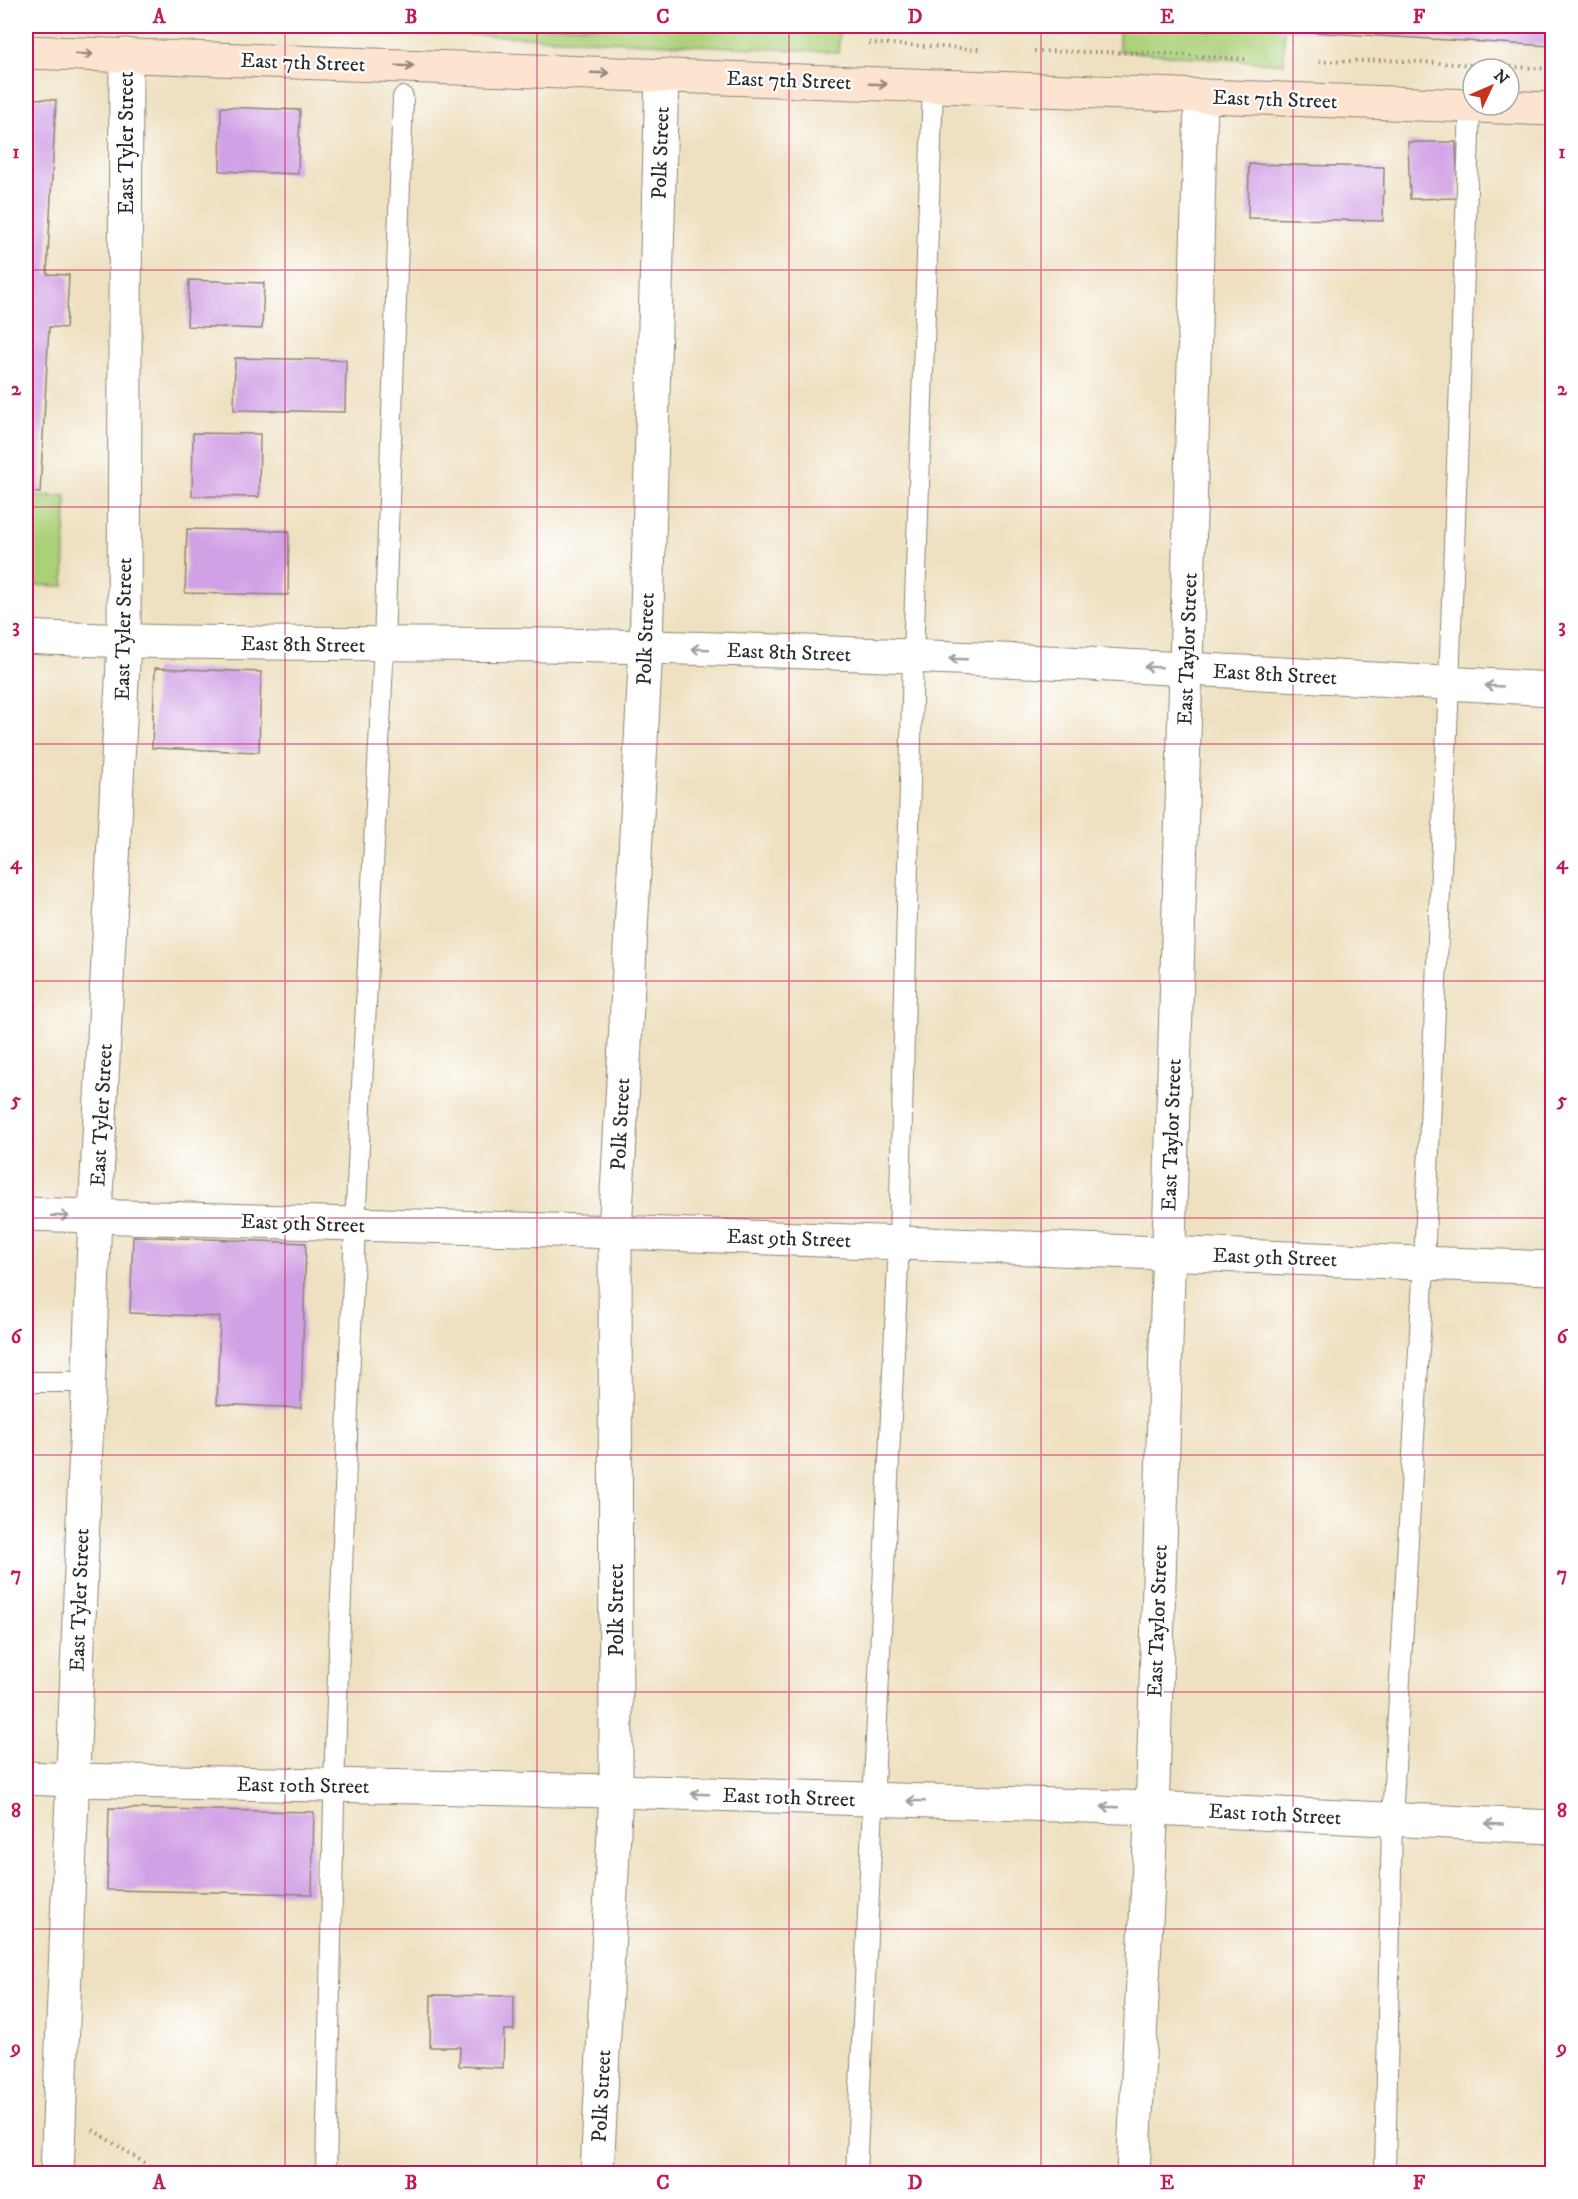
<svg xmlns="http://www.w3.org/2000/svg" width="1578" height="2199" font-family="'IM FELL DW Pica',serif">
<rect width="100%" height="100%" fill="#fff"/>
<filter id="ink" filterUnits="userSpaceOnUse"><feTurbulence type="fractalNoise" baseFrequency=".0167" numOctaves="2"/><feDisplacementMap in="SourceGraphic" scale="12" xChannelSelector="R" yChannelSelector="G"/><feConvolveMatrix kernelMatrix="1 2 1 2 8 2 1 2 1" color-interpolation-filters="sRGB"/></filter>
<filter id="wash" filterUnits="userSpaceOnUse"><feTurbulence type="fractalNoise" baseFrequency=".008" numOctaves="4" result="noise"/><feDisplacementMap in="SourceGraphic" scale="24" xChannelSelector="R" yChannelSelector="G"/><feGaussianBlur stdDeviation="1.35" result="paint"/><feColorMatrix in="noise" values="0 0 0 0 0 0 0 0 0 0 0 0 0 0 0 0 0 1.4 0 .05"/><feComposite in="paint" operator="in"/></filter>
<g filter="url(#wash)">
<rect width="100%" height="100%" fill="#eee0c0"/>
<g fill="#acd079" stroke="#6c7e52" stroke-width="1.5">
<path d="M289,26h550v26z"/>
<path d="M1119,26h165v38l-165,-13z"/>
<path d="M26,495l40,1 -2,90 -38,-1z"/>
</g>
<g id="blocks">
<g fill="#d2a1e5">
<path d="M1278,26h274v20l-274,-16z"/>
<path d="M26,98l30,2 -9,174 22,1 -3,53 -17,-1 -9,166 -14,-1z"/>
<path d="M221,107l79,3 -2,64 -78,-3z"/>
<path d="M1408,142h48l2,56 -48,1z"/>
<path d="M1249,164l135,3 -1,54 -135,-3z"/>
<path d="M189,280l75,3 -2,46 -75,-3z"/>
<path d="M235,358l111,2 -1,52 -111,-2z"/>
<path d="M193,433l67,1 -1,63 -67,-1z"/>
<path d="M187,529l102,2 -1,64 -103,-2z"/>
<path d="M155,668l106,4 -2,80 -107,-4z"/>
<path d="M133,1236l173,7 -5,165 -84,-4 3,-87 -90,-4z"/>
<path d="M109,1808l205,4 -2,82 -205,-4z"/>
<path d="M431,1995l83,1v34h-10l-1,38 -44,-2 1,-19h-30z"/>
</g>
</g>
</g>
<g filter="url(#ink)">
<use href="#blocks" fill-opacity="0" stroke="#8c8676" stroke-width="1.5"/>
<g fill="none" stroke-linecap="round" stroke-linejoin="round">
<g stroke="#8c8676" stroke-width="22">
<g id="service">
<path d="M26,1382h63"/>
<path d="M326,2174l9,-420 20,-529 29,-581 19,-547"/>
<path d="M856,2174l43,-932 14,-585 20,-571"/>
<path d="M1385,2174l7,-355 32,-556 25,-580 21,-577"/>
</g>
</g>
<g stroke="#8c8676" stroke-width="35">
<g id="minor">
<path d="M26,637c207,10 414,4 621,10 302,8 604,25 905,42"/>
<path d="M26,1214l589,18 937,36"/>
<path d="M57,2174l38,-957 29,-575 2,-587"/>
<path d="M597,2174l19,-383 -1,-559 31,-585 16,-571"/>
<path d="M1133,2174l20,-390 33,-1115 15,-573"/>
</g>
</g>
<g stroke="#8c8676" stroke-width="35">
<path id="tertiary" d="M26,1778l46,2 544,11 536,17 400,19"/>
</g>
<g stroke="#8c8676" stroke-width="35">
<path id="secondary" d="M26,52l1526,57"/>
</g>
<g stroke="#8c8676" stroke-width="4" stroke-dasharray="1.5 4.5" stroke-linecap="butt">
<path d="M464,26v1"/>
<path d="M1171,28l65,3v-5"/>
<path d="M869,43l110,6"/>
<path d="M1034,51l118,2 93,6"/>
<path d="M1319,62l64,-2 169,9"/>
<path d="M93,2130l69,44"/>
</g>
<use href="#service" stroke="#fff" stroke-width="20"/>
<use href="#minor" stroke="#fff" stroke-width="33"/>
<use href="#tertiary" stroke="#fff" stroke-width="33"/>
<use href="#secondary" stroke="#fde4d1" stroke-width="33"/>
</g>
<defs><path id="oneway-shaft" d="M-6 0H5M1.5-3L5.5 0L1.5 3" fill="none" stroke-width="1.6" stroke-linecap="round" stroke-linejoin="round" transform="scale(1.5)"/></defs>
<g stroke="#94887e">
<use href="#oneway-shaft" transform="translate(84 54) rotate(2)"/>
<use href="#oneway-shaft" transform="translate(405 66) rotate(2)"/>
<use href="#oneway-shaft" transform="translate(600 73) rotate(2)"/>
<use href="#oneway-shaft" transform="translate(878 84) rotate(2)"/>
</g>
<g stroke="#a0a0a0">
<use href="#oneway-shaft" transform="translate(700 649) rotate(-178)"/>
<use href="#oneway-shaft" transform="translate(958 659) rotate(-178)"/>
<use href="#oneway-shaft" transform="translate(1153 667) rotate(-178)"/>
<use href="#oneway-shaft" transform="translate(1494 686) rotate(-177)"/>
<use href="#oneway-shaft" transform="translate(60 1216) rotate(2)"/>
<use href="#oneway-shaft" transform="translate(700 1794) rotate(-178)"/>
<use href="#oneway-shaft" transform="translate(916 1801) rotate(-178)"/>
<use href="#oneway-shaft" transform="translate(1110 1807) rotate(-178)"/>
<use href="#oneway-shaft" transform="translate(1494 1824) rotate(-177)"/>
</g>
</g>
<path fill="none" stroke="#c2185b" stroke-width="1.5" stroke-opacity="0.55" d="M285,26v2148M537,26v2148M789,26v2148M1041,26v2148M1293,26v2148M26,270h1526M26,507h1526M26,744h1526M26,981h1526M26,1218h1526M26,1455h1526M26,1692h1526M26,1929h1526"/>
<g text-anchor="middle" stroke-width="4.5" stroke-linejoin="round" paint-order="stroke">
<g font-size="21" fill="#2b2b2b" stroke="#fff">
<text transform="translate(303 62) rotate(2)" y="7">East 7th Street</text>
<text transform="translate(789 80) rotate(2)" y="7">East 7th Street</text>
<text transform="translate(1275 99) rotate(2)" y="7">East 7th Street</text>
<text transform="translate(126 143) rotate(-90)" y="7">East Tyler Street</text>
<text transform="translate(660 153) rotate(-88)" y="7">Polk Street</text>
<text transform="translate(123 629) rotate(-89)" y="7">East Tyler Street</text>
<text transform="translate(645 639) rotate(-88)" y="7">Polk Street</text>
<text transform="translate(303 644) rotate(1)" y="7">East 8th Street</text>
<text transform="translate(1187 649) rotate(-88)" y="7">East Taylor Street</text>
<text transform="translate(789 652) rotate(2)" y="7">East 8th Street</text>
<text transform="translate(1275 674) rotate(3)" y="7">East 8th Street</text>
<text transform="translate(101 1115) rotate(-87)" y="7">East Tyler Street</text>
<text transform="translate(620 1124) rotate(-87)" y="7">Polk Street</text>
<text transform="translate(1171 1135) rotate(-88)" y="7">East Taylor Street</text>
<text transform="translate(303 1223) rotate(2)" y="7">East 9th Street</text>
<text transform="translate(789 1238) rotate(2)" y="7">East 9th Street</text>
<text transform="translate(1275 1257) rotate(2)" y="7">East 9th Street</text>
<text transform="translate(79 1600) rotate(-88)" y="7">East Tyler Street</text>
<text transform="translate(616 1610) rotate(-90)" y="7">Polk Street</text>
<text transform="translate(1157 1621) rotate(-88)" y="7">East Taylor Street</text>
<text transform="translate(303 1785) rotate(1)" y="7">East 10th Street</text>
<text transform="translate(789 1797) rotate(2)" y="7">East 10th Street</text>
<text transform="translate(1275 1814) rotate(3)" y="7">East 10th Street</text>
<text transform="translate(601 2096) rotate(-87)" y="7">Polk Street</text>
</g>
</g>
<rect width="1578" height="2199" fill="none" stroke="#fff" stroke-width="66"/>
<g transform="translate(1491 87) rotate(46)"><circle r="28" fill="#ffffff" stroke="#aaaaaa" stroke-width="1.5"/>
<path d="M0-4.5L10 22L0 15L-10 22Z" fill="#c8321e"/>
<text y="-9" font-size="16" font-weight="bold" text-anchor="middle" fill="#2b2b2b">N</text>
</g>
<rect x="33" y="33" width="1512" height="2133" fill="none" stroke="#c2185b" stroke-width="2"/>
<g font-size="20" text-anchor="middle" font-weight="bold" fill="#c2185b">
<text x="159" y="23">A</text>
<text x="411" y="23">B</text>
<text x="663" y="23">C</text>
<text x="915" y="23">D</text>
<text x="1167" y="23">E</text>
<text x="1419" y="23">F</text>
<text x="16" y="158">1</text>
<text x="1562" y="158">1</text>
<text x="16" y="395">2</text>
<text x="1562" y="395">2</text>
<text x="16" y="632">3</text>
<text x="1562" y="632">3</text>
<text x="16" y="869">4</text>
<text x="1562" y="869">4</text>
<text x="16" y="1106">5</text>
<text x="1562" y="1106">5</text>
<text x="16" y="1343">6</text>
<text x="1562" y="1343">6</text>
<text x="16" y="1580">7</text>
<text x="1562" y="1580">7</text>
<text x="16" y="1817">8</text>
<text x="1562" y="1817">8</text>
<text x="16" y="2054">9</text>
<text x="1562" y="2054">9</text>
<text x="159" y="2189">A</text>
<text x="411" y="2189">B</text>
<text x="663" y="2189">C</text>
<text x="915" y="2189">D</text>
<text x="1167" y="2189">E</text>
<text x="1419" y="2189">F</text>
</g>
</svg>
